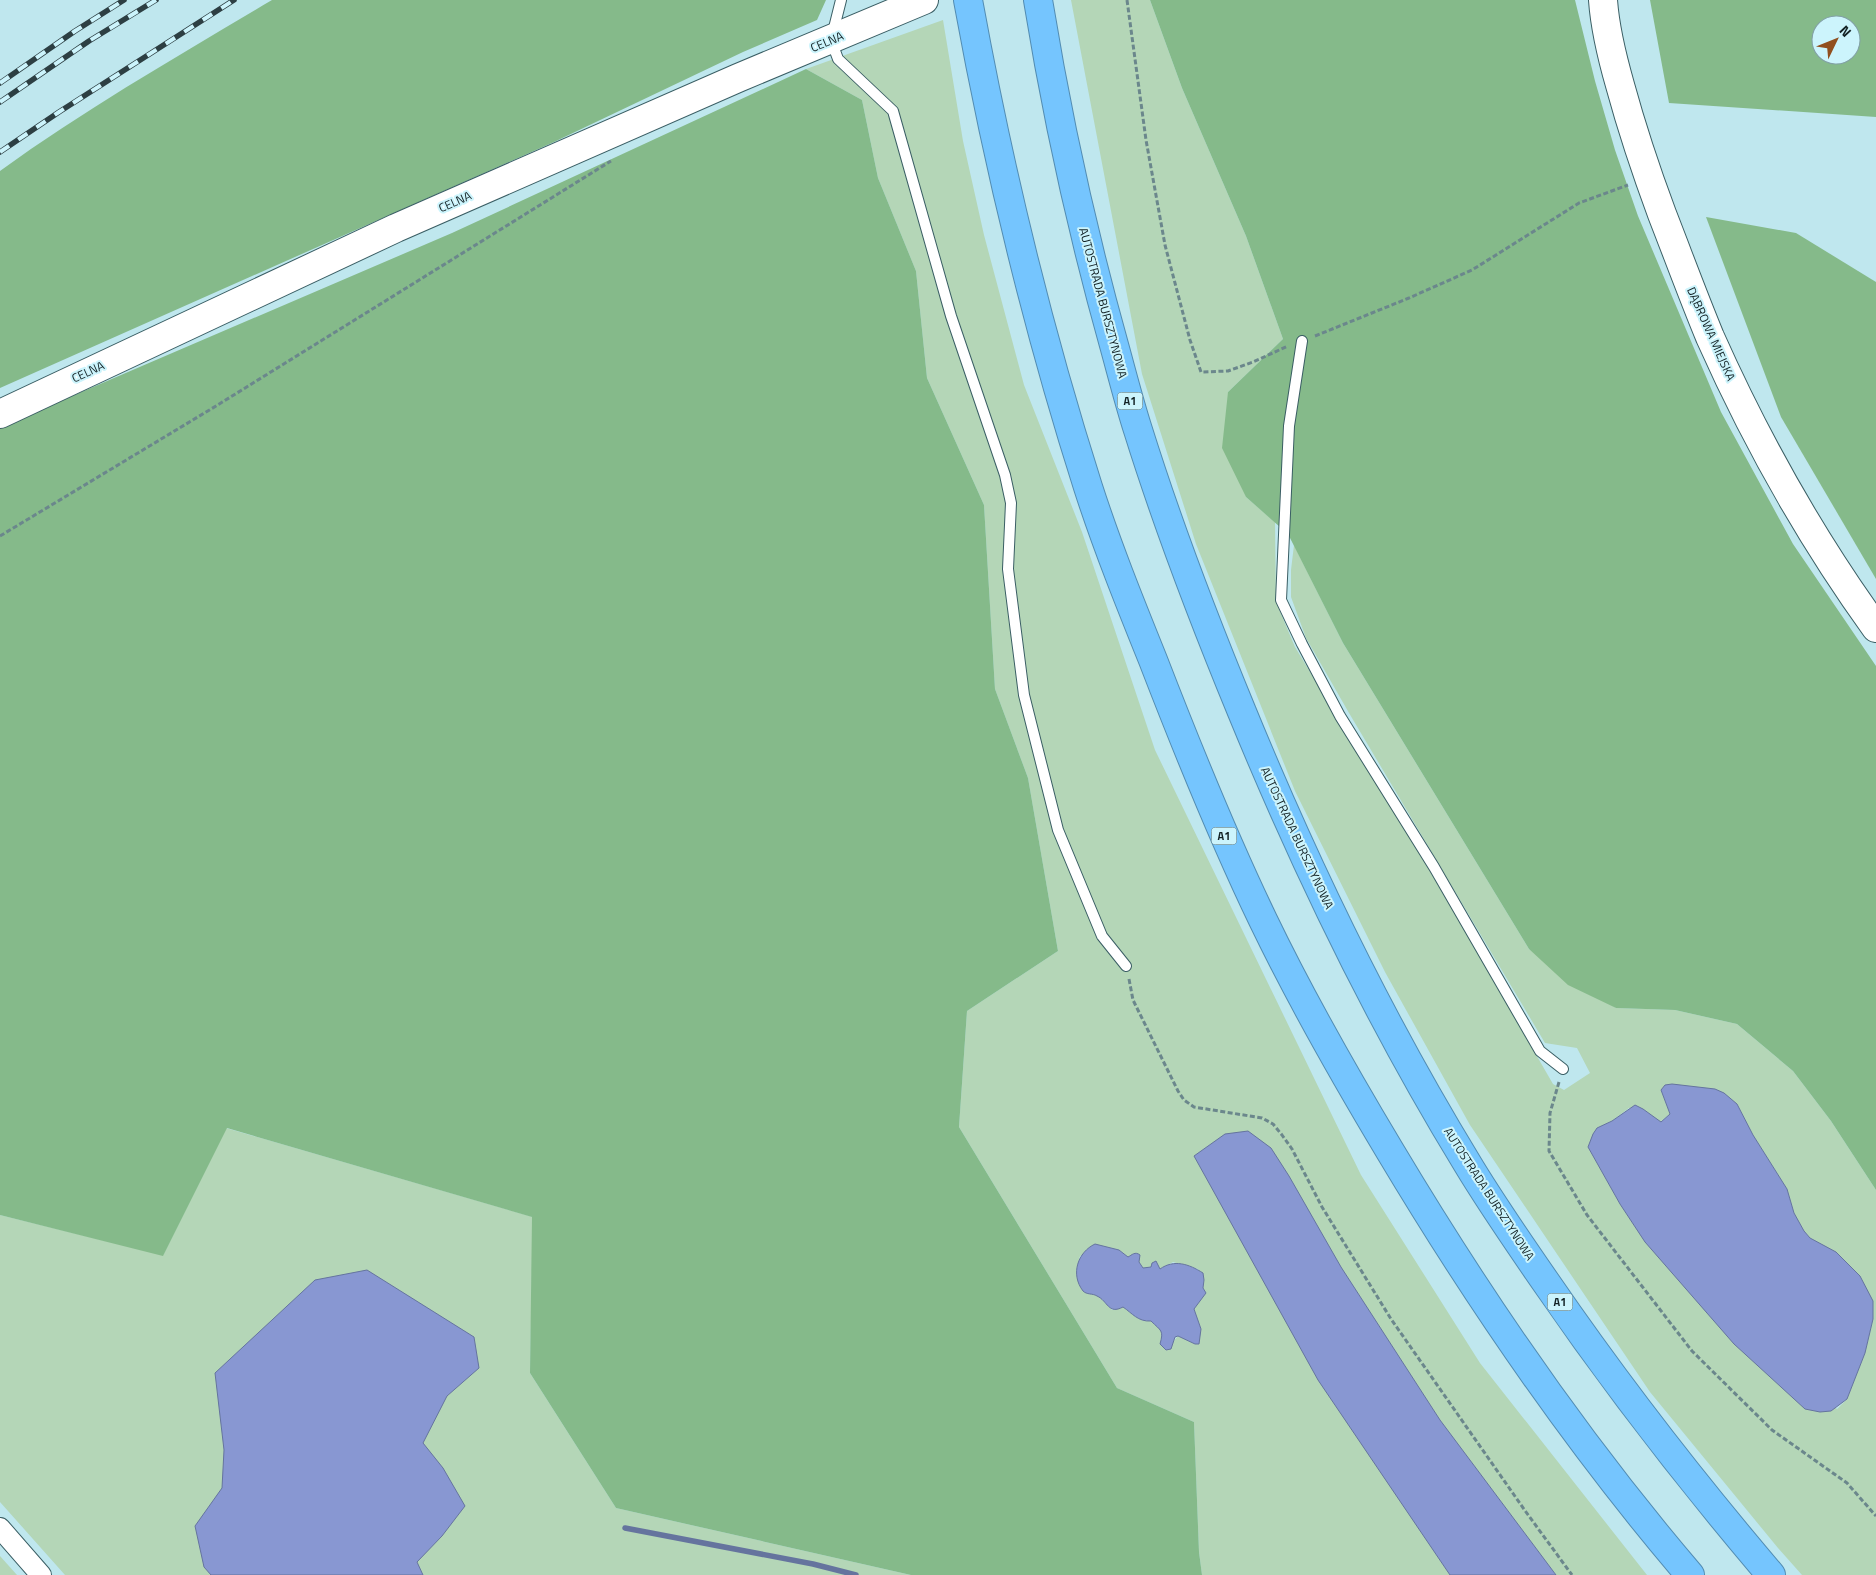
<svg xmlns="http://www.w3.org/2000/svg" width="1876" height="1575" font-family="'Titillium Web',sans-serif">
<rect width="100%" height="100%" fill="#bfe7ee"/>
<g fill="#b4d6b7" fill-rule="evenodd">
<path d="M1071,0h79l32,88 64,148 37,103 -55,53 18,105 29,25 1,80 19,45 132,219 126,218 11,6 26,-17 -13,-25 -32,-5 -196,-330 -43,-75 -15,-41v-27l3,-25 49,98 186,306 87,59 59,2 62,14 56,47 38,50 45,69v385h-74l-24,-27 -128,-156 -180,-267 -85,-153 -90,-181 -99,-247 -54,-170zM1661,1090l76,14 16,31 34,54 7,24 10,18 6,7 11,7 52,74 -8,34 -18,46 -10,10 -192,-167 -25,-38 -32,-57 9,-19 15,-7 17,-13 14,1 17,13 10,-8z"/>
<path d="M943,20l20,121 21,94 40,150 58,147 73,218 206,425 119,188 167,212h-91l-116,-155 -99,-153 -52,-91 -77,-33 -17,13 192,325 63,94h-248l-3,-23 -5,-130 -77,-34 -158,-261 8,-116 91,-60 -30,-173 -33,-89 -11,-184 -57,-127 -11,-107 -38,-93 -16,-78 -56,-31zM1103,1246l16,4 9,7 11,-2v7l4,6 14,-2 3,3 13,-7 25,7 6,11 -1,8 3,5 -12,16 7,20 -6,15 -17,-8 -12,14 -6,-6c4,-14 1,-13 -9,-23 -13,1 -19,-8 -28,-14l-11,3 -36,-38 4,-16z"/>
<path d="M226,1128l307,89 -3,156 86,135 295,67h-846l-65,-73v-287l163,40z"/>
<path d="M0,1556l17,19h-17z"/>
</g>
<g fill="#85ba8a" fill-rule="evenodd">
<path d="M272,0h554l-9,20 -74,32 -189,90 -554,246v-217c87,-63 180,-116 272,-171z"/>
<path d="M1150,0h425l20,81 20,69 23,66 83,196 72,132 83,122v524l-45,-69 -38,-50 -56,-47 -62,-14 -59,-2 -48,-23 -39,-36 -186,-306 -55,-109 -42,-37 -24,-49 6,-56 55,-53 -37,-103 -64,-148z"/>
<path d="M1650,0h226v117l-207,-14zM1821,25h30v30h-30z"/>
<path d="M806,69l56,31 16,78 38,93 11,107 57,127 11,184 33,89 30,173 -91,60 -8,116 158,261 77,34 5,130 3,23h-291l-295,-67 -86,-135 2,-156 -305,-89 -64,128 -163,-41v-788l452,-194z"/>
<path d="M1706,217l90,16 80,49v297l-95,-162z"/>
</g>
<g fill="#8897d2" stroke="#65749e">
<path d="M1672,1084l43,5 9,4 13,11 16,31 34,54 7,24 10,18 6,7 26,14 24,24 13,25v18l-8,34 -18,46 -16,12 -11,1 -15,-3 -71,-65 -89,-102 -25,-38 -32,-57 5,-13 4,-6 15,-7 23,-16 8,4 18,13 9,-8 -9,-24 4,-5z"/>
<path d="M1248,1131l23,17 18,28 52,91 99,153 116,155h-106l-132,-195 -124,-224 31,-22z"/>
<path d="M1095,1244l24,6 9,7c4,-2 7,-6 12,-2l-1,7 4,6 8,-1 1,-4 4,-2 4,8c14,-10 29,-5 43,4l1,7 -1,8 3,5 -12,16 7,20 -2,15h-4l-17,-8 -3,1 -4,12 -5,1 -6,-6c4,-14 1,-13 -9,-23 -13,1 -19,-8 -28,-14 -15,8 -15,-6 -26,-11 -5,-3 -10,-1 -14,-5 -13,-17 -5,-39 12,-47z"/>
<path d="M367,1270l107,67 5,31 -32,28 -24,47 20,25 22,38 -23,30 -25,26 6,13h-212l-7,-8 -9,-41 27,-38 2,-38 -9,-77 100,-93z"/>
</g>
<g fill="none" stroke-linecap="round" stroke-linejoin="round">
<path stroke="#65749e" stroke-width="5.5" d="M625,1528l188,36 43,11"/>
<g stroke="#3a5e64" stroke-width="12">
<g id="lane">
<path d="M841,0l-10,40 7,19 55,52 58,205 54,159 6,28 -3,66 16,126 34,135 44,106 24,30"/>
<path d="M1302,341l-13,85 -8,174 21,44 38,72 94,151 106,184 23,18"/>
</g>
</g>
<g stroke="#3a5e64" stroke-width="22">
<path id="street" d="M0,1528l41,47"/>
</g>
<g stroke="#3a5e64" stroke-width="30">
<g id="secondary">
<path d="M1603,0c2,29 9,57 17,85 12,44 26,86 42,129 16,41 31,82 48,123 45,101 101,201 166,291"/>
<path d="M0,414l396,-186 342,-150 186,-78"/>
</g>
</g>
<g stroke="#528cb2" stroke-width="30">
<g id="highway">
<path d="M968,0c30,165 69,327 120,487 19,59 42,116 65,173 34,88 69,175 110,260 38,79 82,156 127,231 89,149 187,292 300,424"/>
<path d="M1038,0c19,117 44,231 76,345 8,29 15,57 24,85 30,96 66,190 104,282 64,156 137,307 225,451 24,40 51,79 78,118 70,102 146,200 226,294"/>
</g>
</g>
<g stroke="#6b878c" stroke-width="3" stroke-dasharray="5 2.5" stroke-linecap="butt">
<path d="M1127,0l19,140 19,105 25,95 11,32 27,-1 25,-9 35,-16"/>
<path d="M1315,336l94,-38 63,-28 107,-67 49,-18"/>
<path d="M0,536l216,-130 395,-245"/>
<path d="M1129,979l4,21 45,91 6,9 10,7 68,11 11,6 9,11 10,14 30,58 69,112 135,193 46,63"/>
<path d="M1559,1082l-9,31 -1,38 38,64 105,136 80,79 75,53 29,33"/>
</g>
<use href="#lane" stroke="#fff" stroke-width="10"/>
<use href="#street" stroke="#fff" stroke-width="20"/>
<use href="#secondary" stroke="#fff" stroke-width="28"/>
<use href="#highway" stroke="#75c5fe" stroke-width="28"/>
<g stroke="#2d3f43" stroke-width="5.5">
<g id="rail">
<path d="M0,83l75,-52 49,-31"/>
<path d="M0,102l89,-61 67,-41"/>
<path d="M0,152l59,-40 175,-112"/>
</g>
</g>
<use href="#rail" stroke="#ccf4fc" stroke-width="4" stroke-dasharray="11" stroke-linecap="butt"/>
</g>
<g text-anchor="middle" stroke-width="4" stroke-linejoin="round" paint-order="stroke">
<g fill="#ccf4fc" stroke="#4a6065" stroke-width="1">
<rect x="1117.5" y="392.5" width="25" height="17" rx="4"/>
<rect x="1211.5" y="827.5" width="25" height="17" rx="4"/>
<rect x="1547.5" y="1293.5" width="25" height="17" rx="4"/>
</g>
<g font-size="11" font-weight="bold" fill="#122124">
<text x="1130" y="405">A1</text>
<text x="1224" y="840">A1</text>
<text x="1560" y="1306">A1</text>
</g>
<g font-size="12" fill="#122124" stroke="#ccf4fc">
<text transform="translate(827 42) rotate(-23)" y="4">CELNA</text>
<text transform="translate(455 202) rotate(-24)" y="4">CELNA</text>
<text transform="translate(1103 303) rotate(75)" y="4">AUTOSTRADA BURSZTYNOWA</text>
<text transform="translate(1711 334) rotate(66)" y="4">DĄBROWA MIEJSKA</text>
<text transform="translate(88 372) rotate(-25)" y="4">CELNA</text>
<text transform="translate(1297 838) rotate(65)" y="4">AUTOSTRADA BURSZTYNOWA</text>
<text transform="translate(1489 1194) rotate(57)" y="4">AUTOSTRADA BURSZTYNOWA</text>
</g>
</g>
<g transform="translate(1836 40) rotate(47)"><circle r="24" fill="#ccf4fc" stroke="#82a0a6"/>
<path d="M0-4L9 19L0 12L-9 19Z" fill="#914f1e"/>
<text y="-8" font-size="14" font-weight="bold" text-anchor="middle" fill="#122124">N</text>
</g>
</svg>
